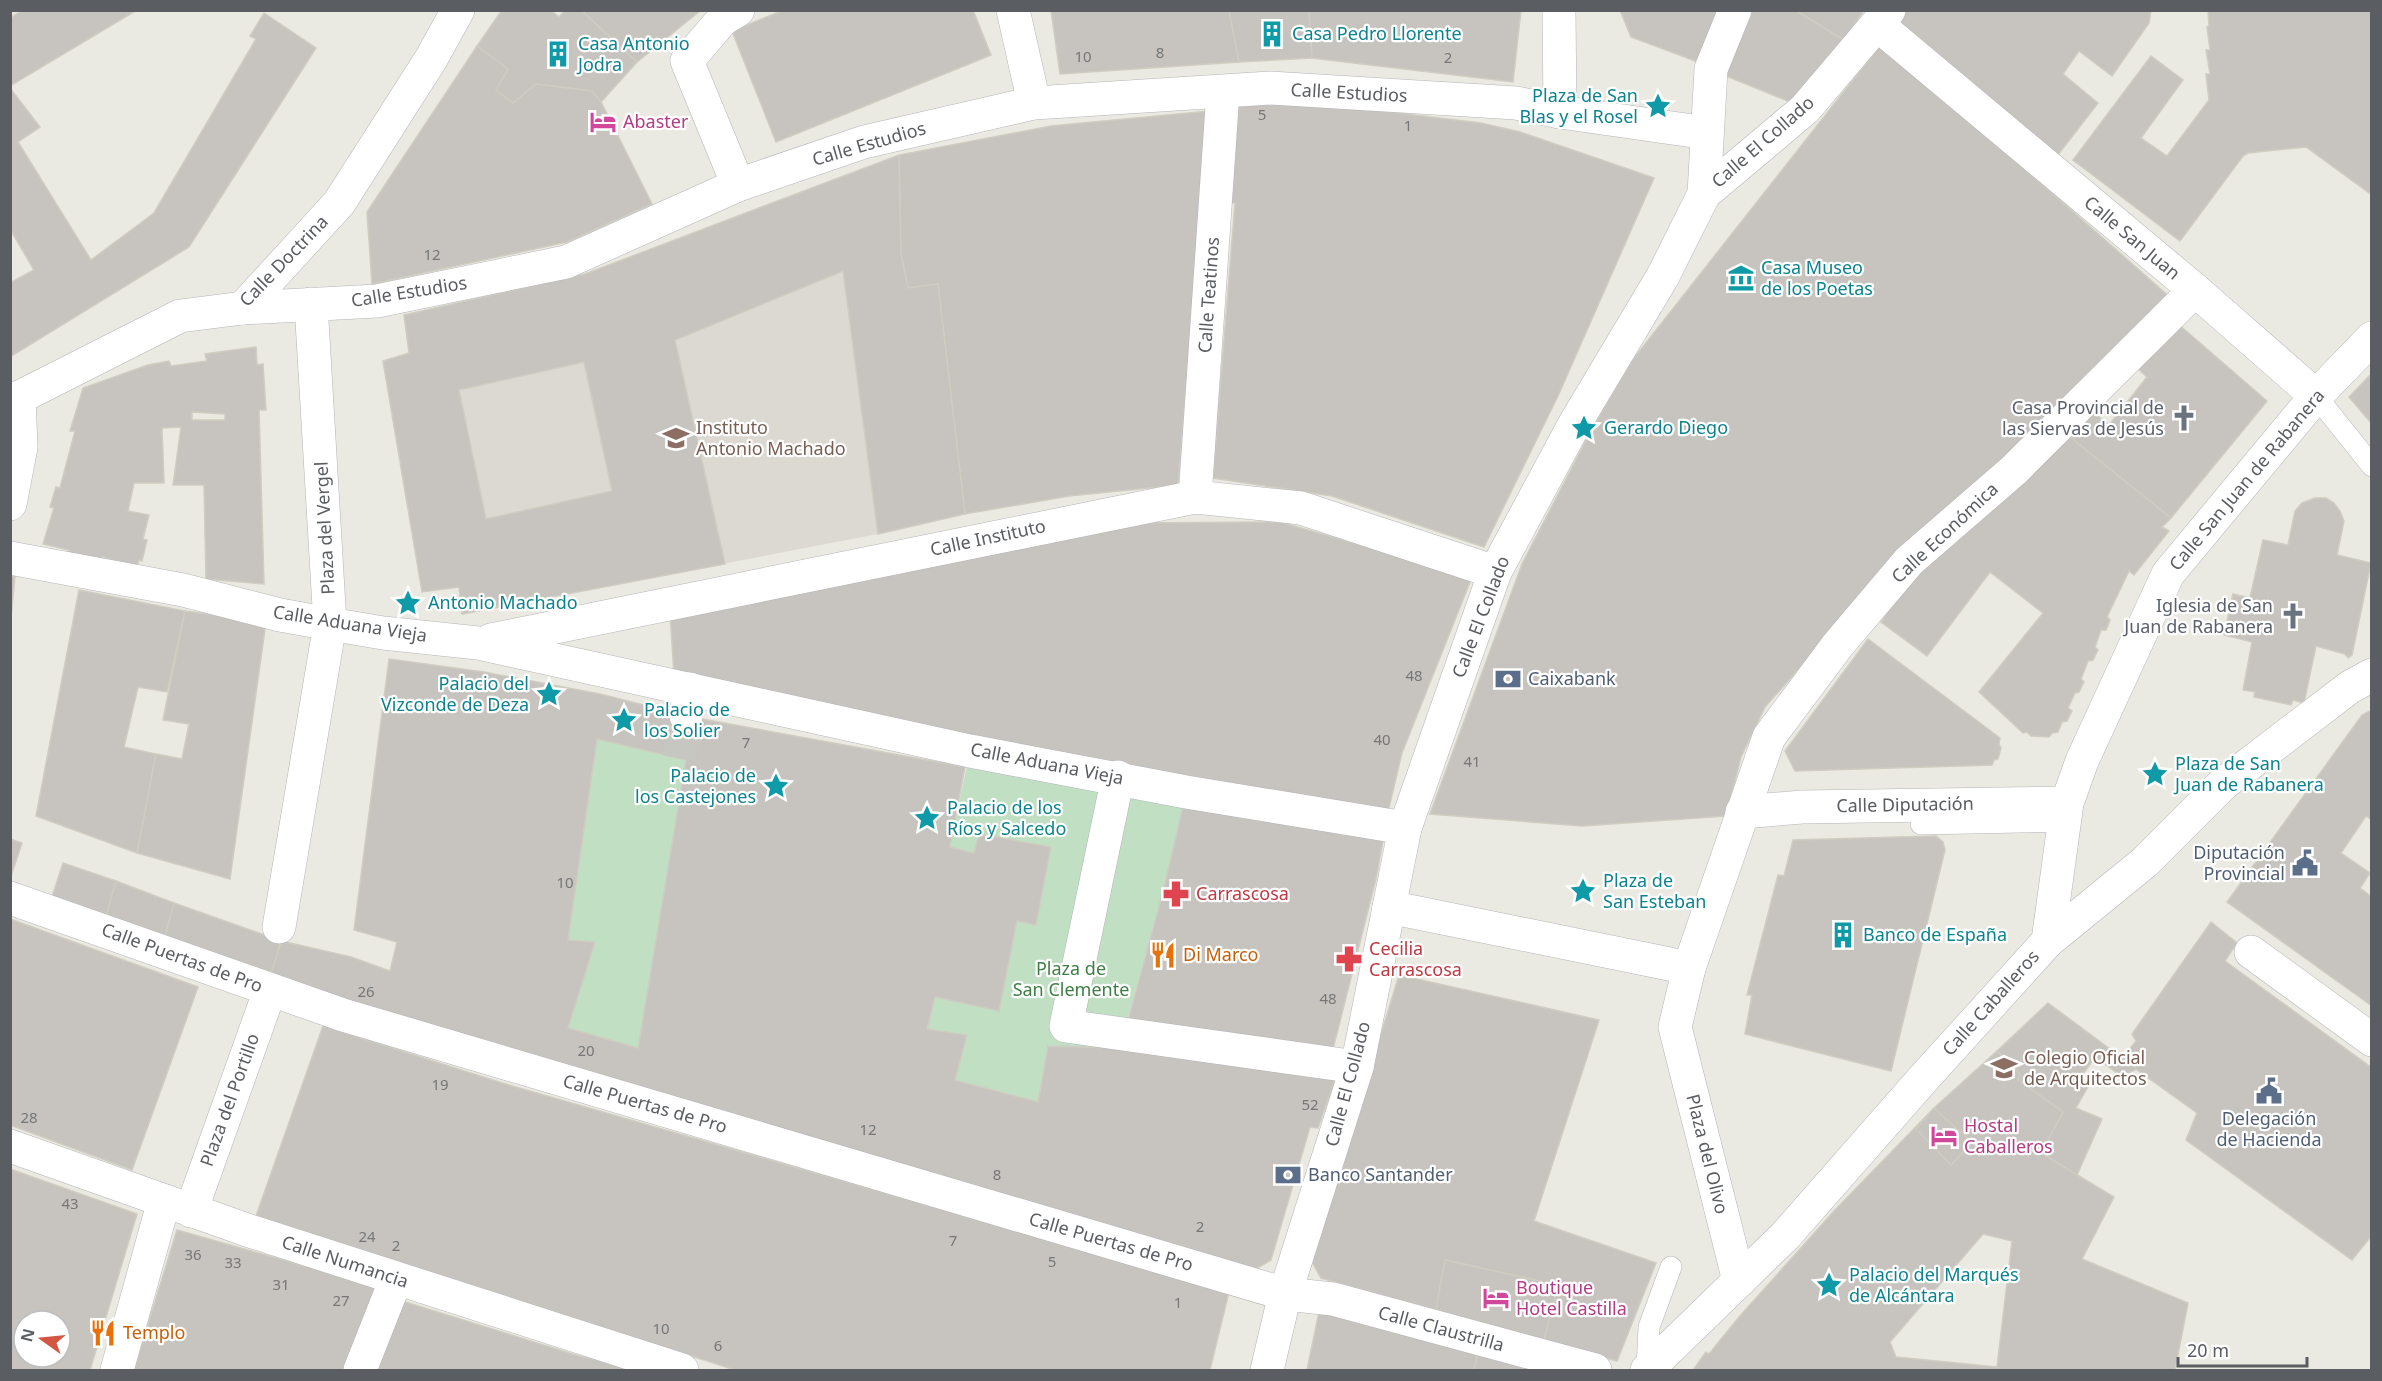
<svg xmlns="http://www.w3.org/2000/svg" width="2382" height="1381" font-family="'Noto Sans',sans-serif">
<rect width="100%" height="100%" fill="#ebeae2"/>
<path fill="#dbd9d1" d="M899,155l-21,379 -416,80 -4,-27 -36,5 -39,-231 26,-8 -5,-38 182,-41z"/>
<g fill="#c1e0c3">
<path d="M597,739l89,21 -48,288 -70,-20 27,-85 -27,-3z"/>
<path d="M970,751l213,55 -20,86 -40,143 -85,67 -83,-22 11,-44 -39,-7 8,-32 64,14 18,-90 19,4 15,-77 -72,-14 -5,19 -24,-6z"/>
</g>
<g fill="#c7c4bf" stroke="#cfccc1" stroke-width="1.5" fill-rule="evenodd">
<path d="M23,10h114l-127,76v-68z"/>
<path d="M502,10h48l9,7 6,-7h16l56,52 -36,40 -9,-11 -56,-7 -23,19 -17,-13 12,-21 -31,-23z"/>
<path d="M581,10h120l-64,52z"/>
<path d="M784,10h189l18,45 -215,87 -44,-111z"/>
<path d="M1051,10h178l10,52 -179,12z"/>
<path d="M1229,10h80l3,48 -73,4z"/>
<path d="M1309,10h212l-8,72 -201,-24z"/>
<path d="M1620,10h103l-25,52 -67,-25z"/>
<path d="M1749,10h46l49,30 -49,64 -71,-29z"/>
<path d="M1795,10h69l-20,30z"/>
<path d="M1902,10h249l-2,13 -37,53 -33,-25 -16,23 35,29 -44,57 -162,-135z"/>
<path d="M2208,10h164v185l-66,-48 -58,6 -5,3 -63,85 -107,-81 78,-104 32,24 -42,58 26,18 42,-56 -3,-26h4l-4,-24h4l-3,-23 2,-1z"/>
<path d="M264,13l52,35 -127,199 -179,110v-74l24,-13 -24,-41v-141l30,39 -22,15 73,118 63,-47 102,-174 -6,-3z"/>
<path d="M1882,43l290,256 -295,281 -112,127 -24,50 -15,59 -144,10 -152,-12 92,-250 73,-141 36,-61z"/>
<path d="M477,46l31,23 -12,21 17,13 23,-19 56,7 9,11 51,102 -85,38 -195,42 -5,-72z"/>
<path d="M1230,104l109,2 142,17 39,9 134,46 -96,218 -74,151 -152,-51 -119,-18 22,-275 -14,-1z"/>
<path d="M1209,111l-31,374 -109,11 -104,18 -27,-230 -30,4 -7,-34 -2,-99 152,-29z"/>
<path d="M899,155l2,99 7,34 30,-4 27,230 -87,20 -35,-263 -168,69 50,224 -263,50 -3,-27 -37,5 -39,-231 26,-8 -5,-38 181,-41zM584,362l28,129 -126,28 -27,-129z"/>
<path d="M2177,323l90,78 -96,117 -105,-84 26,-23 17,14 38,-48 -10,-9z"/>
<path d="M256,347l1,18 6,-1 3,46h-7l5,174 -58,-5 -2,-94h-31l8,-58 -19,1 2,55h-30l-6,28 21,4 -6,24 4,1 -5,21 -3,-1 -2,6 -35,-9 -1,4 -33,-8 1,-3 -26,-6 11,-36 -4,-1 6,-20 4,1 15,-57h-5l13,-43 65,-23 21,-4 2,5 36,-5 -2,-7zM192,412l33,2v6h-33z"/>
<path d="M2372,373v51l-23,-27z"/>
<path d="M2066,434l105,84 -9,9 7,4 -35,44 -5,-4 -22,46 3,3 -4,10h-5l-6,17 3,3 -5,10 -5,1 -7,18 3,3 -5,10 -4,1 -7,15 4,3 -5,10 -5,1 -4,10 -6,1 -3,4 -18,-1 -4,-4 -4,1 -44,-41 64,-79 -53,-41 -63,84 -46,-34 3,-4 -7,-5z"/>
<path d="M2315,498h11l8,5 6,8 4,10 -7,34 34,8 -19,92 -4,3 -3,-4 -29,-8 -12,57 -11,-3 -2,5 -37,-8 1,-5 -12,-2 9,-48 -28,-7 9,-41 17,4 13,-58 25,5 7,-34 7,-8z"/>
<path d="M1280,522l192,55 -70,176 -15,63 -413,-79 -300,-62 -4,-63 458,-89z"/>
<path d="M10,576h5l-5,51z"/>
<path d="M79,590l106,21 -18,81 -29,-5 -14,60 32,7 -19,99 -101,-37z"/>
<path d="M185,611l81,11 -36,257 -93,-26 19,-99 26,5 7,-35 -26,-4z"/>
<path d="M1868,639l132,99 -1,6 2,4 -3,11 -4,1 -2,5 -197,6 -10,-20z"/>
<path d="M389,659l95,13 116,22 91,23 274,50 -15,80 24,6 5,-19 72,13 -15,78 -19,-4 -18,90 -64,-14 -8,32 40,6 -12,45 83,22 10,-56 70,2 219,26 -19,54 -8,-1 -39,133 -15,9 -986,-292 11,-36 70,16 39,14 7,-29 -43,-12zM597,739l89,21 -48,288 -70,-20 27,-86 -27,-2z"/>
<path d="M2372,710v110l-6,-4 -25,37 29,20 -10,15 12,9v109l-145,-104 135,-187z"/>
<path d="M1183,806l201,29 -8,44 -45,178 -203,-37 35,-128z"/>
<path d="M1936,836l7,6 2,8 -54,221 -146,-37 7,-39h-5l31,-120 6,1 9,-36z"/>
<path d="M10,839l12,4 -12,36z"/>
<path d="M63,863l53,18 -10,36 -54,-20z"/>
<path d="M116,881l58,22 -9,34 -59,-20z"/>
<path d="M174,903l107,38 -11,36 -105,-40z"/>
<path d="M10,919l188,68 -66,183 -122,-45z"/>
<path d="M2211,922l26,21 -12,18 147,107v167l-20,25 -166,-120 11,-27 -75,-54 14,-18 -4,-7z"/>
<path d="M1399,975l200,45 -65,201 122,42 -39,98 -73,-21 14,-55 -113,-25 -9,50 -115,-32 -9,-16z"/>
<path d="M2048,1003l89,66 -16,7 -26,-19 -14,20 8,8 -13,23 26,11 -25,56 -36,-22 22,-41 -45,-32 2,-6 -23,-23z"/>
<path d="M323,1026l179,57 727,209 -19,78h-475l-479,-154z"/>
<path d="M1997,1051l23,23 -2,6 45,32 -22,41 73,44 -32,62 106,44 -13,67h-482l13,-18 3,2 30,-37 95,-106 100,-103zM1983,1234l29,7 -15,126 -101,-10 -6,-15z"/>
<path d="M1934,1108l38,35 -21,22 -35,-36z"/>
<path d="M10,1169l127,45 -47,156h-80zM24,1321h36v36h-36z"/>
<path d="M177,1230l205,58 -29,82h-219z"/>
<path d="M1445,1260l113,25 -14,55 -108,-30z"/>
<path d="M399,1300l180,56 62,14h-266z"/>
<path d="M1319,1312l159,39 -4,19h-167z"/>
<path d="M1478,1351l73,19h-77z"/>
</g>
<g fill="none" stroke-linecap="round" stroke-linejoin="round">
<path stroke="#c7c7c2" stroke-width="33" stroke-dasharray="33 16" stroke-linecap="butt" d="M679,758l7,-42"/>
<g stroke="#b3b4b8" stroke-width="22">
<g id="lane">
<path d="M2316,396l56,70"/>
<path d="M1921,824l143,-3"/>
<path d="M1647,1370l2,-43 22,-60"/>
</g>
</g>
<g stroke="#b3b4b8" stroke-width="34">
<g id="street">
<path d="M1013,10l21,93"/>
<path d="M1559,10l1,102"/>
<path d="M1878,25l317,265 121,106"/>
<path d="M738,185l-51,-124 36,-42 15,-9"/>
<path d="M1704,194l7,-125 24,-59"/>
<path d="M243,308l96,-105 92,-144 27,-49"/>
<path d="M10,402l170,-86 63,-8 134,-7 189,-39 172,-77 126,-43 170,-39 236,-15 246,15 44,9 147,21"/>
<path d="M1195,497l28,-405"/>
<path d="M10,504l11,-57 -2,-50"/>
<path d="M10,558l173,32 97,25 50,9 53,9 95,10 492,108 216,41 219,36"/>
<path d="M491,640l704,-143 106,11 194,64"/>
<path d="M686,716l4,-27"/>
<path d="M1118,777l-52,249 291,41"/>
<path d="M1742,812l60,-5 265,-4"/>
<path d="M10,898l333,117 942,279 48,5 262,71"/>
<path d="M1389,907l300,61 80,-231 68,-91 72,-85 105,-91 181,-180"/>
<path d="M279,927l51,-303 -19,-320"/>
<path d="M2048,941l97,-79 78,-78 127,-97 22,-12"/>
<path d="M2251,952l121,88"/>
<path d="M1689,968l-14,59 64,254"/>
<path d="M10,1146l237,84 435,140"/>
<path d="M191,1211l79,-221"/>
<path d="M117,1370l47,-169"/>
<path d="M360,1370l36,-91"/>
<path d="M1267,1370l18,-76 72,-227 48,-239 90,-256 79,-147 89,-149 41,-82 101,-85 84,-99"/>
</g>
</g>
<g stroke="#b1b4b8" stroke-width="34">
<path id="secondary" d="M1647,1370l138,-134 138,-157 125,-138 19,-138 15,-42 86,-187 148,-178 56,-58"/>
</g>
<use href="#lane" stroke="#fff" stroke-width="21"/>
<use href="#street" stroke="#fff" stroke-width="33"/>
<use href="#secondary" stroke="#fff" stroke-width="33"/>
</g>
<defs>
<g id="building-bare" transform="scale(2.07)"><path d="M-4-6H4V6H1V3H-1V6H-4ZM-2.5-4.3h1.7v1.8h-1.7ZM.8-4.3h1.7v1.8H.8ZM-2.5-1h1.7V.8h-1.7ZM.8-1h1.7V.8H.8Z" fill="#0f9aa8" stroke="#fff" stroke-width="2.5" paint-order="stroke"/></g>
<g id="sight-bare" transform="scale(2.07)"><path d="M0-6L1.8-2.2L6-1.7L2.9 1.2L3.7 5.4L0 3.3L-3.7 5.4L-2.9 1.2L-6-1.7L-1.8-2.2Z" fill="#0f9aa8" stroke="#fff" stroke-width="2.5" paint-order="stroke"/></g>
<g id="hotel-bare" transform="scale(2.07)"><path d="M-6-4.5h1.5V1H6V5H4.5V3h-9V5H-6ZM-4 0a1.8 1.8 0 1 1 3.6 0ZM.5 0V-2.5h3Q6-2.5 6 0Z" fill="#d1479c" stroke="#fff" stroke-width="2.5" paint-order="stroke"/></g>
<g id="museum-bare" transform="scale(2.07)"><path d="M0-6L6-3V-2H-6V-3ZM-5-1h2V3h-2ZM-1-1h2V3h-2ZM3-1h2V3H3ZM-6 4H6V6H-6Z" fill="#0f9aa8" stroke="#fff" stroke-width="2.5" paint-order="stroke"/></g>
<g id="church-bare" transform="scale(2.07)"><path d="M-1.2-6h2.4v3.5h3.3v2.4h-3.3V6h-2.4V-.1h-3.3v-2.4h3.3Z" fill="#6b7280" stroke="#fff" stroke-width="2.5" paint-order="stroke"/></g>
<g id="school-bare" transform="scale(2.07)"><path d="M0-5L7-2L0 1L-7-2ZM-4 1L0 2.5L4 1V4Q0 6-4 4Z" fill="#8d6e63" stroke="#fff" stroke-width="2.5" paint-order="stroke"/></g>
<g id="bank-bare" transform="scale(2.07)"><path d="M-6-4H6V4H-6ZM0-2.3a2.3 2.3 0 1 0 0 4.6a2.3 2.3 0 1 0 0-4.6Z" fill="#5c6f8a" stroke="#fff" stroke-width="2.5" paint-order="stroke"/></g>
<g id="civic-bare" transform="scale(2.07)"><path d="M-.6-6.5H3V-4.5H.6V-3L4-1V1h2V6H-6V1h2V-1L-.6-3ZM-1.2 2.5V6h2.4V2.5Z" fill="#5c6f8a" stroke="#fff" stroke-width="2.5" paint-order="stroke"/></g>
<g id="pharmacy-bare" transform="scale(2.07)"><path d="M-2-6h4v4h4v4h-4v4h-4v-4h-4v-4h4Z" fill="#e0444e" stroke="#fff" stroke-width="2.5" paint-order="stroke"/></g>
<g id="restaurant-bare" transform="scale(2.07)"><path d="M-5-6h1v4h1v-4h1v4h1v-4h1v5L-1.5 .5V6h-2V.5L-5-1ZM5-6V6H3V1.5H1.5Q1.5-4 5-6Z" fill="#e8710a" stroke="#fff" stroke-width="2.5" paint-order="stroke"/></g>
<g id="university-bare" transform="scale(2.07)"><path d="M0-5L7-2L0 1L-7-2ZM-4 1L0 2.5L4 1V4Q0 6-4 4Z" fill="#8d6e63" stroke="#fff" stroke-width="2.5" paint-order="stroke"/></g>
</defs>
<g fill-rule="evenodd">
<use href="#building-bare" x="1272" y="34"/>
<use href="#building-bare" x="558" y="54"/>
<use href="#sight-bare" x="1658" y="106"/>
<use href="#hotel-bare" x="603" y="122"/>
<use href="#museum-bare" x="1741" y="278"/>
<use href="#church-bare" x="2184" y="418"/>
<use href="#sight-bare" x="1584" y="428"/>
<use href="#school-bare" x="676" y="438"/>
<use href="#sight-bare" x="408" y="603"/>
<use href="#church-bare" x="2293" y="616"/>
<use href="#bank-bare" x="1508" y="679"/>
<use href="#sight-bare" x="549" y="694"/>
<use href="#sight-bare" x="624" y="720"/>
<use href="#sight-bare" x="2155" y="774"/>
<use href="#sight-bare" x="776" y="786"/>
<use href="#sight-bare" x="927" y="818"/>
<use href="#civic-bare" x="2305" y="863"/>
<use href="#sight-bare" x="1583" y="891"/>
<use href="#pharmacy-bare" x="1176" y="894"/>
<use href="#building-bare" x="1843" y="935"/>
<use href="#restaurant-bare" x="1163" y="955"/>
<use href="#pharmacy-bare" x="1349" y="959"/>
<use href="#university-bare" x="2004" y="1068"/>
<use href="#civic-bare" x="2269" y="1091"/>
<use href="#hotel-bare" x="1944" y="1136"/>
<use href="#bank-bare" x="1288" y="1175"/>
<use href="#sight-bare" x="1829" y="1285"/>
<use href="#hotel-bare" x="1496" y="1298"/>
<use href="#restaurant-bare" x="103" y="1333"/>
</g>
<g text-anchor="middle" stroke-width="4.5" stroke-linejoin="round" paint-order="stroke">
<g font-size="15" fill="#757778">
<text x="1160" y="58">8</text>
<text x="1083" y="62">10</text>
<text x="1448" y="63">2</text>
<text x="1262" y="120">5</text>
<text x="1408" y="131">1</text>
<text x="432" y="260">12</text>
<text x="1414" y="681">48</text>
<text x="1382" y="745">40</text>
<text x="746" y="748">7</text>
<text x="1472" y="767">41</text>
<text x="565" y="888">10</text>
<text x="366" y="997">26</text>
<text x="1328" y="1004">48</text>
<text x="586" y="1056">20</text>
<text x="440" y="1090">19</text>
<text x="1310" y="1110">52</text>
<text x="29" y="1123">28</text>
<text x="868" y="1135">12</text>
<text x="997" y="1180">8</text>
<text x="70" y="1209">43</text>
<text x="1200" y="1232">2</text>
<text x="367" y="1242">24</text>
<text x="953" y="1246">7</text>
<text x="396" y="1251">2</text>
<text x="193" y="1260">36</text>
<text x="1052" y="1267">5</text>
<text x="233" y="1268">33</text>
<text x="281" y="1290">31</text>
<text x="341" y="1306">27</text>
<text x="1178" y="1308">1</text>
<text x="661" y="1334">10</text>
<text x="718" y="1351">6</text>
</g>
<g font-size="18" fill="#0d838f" stroke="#fff" text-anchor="start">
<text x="1292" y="40">Casa Pedro Llorente</text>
<text x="578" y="50">Casa Antonio<tspan x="578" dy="21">Jodra</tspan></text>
<text x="1638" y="102" text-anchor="end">Plaza de San<tspan x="1638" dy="21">Blas y el Rosel</tspan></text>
<text x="1761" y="274">Casa Museo<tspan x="1761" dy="21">de los Poetas</tspan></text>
<text x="1604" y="434">Gerardo Diego</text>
<text x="428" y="609">Antonio Machado</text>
<text x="529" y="690" text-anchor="end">Palacio del<tspan x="529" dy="21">Vizconde de Deza</tspan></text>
<text x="644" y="716">Palacio de<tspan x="644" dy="21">los Solier</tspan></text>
<text x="2175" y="770">Plaza de San<tspan x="2175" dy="21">Juan de Rabanera</tspan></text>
<text x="756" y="782" text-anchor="end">Palacio de<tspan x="756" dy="21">los Castejones</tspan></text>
<text x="947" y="814">Palacio de los<tspan x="947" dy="21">Ríos y Salcedo</tspan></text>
<text x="1603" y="887">Plaza de<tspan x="1603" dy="21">San Esteban</tspan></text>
<text x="1863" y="941">Banco de España</text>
<text x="1849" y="1281">Palacio del Marqués<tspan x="1849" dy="21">de Alcántara</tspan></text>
</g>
<g font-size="18" fill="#5a5d61" stroke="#fff">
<text transform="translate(1349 93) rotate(3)" y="6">Calle Estudios</text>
<text transform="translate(1763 142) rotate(-41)" y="6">Calle El Collado</text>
<text transform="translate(869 144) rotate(-16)" y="6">Calle Estudios</text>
<text transform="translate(2132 238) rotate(40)" y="6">Calle San Juan</text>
<text transform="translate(284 261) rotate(-46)" y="6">Calle Doctrina</text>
<text transform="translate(409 292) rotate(-9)" y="6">Calle Estudios</text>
<text transform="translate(1209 295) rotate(-86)" y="6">Calle Teatinos</text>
<text transform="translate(2247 480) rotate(-50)" y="6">Calle San Juan de Rabanera</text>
<text transform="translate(325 528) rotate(-93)" y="6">Plaza del Vergel</text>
<text transform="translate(1945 533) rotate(-43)" y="6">Calle Económica</text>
<text transform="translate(988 538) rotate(-12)" y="6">Calle Instituto</text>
<text transform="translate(1481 617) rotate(-69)" y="6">Calle El Collado</text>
<text transform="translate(350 624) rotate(9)" y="6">Calle Aduana Vieja</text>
<text transform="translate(1047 764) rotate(11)" y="6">Calle Aduana Vieja</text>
<text transform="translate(1905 805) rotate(-1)" y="6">Calle Diputación</text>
<text transform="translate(182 958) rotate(20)" y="6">Calle Puertas de Pro</text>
<text transform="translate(1991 1003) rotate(-48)" y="6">Calle Caballeros</text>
<text transform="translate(1348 1084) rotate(-75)" y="6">Calle El Collado</text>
<text transform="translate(230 1100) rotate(-70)" y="6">Plaza del Portillo</text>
<text transform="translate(645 1104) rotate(16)" y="6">Calle Puertas de Pro</text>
<text transform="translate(1707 1154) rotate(76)" y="6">Plaza del Olivo</text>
<text transform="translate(1111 1242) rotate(16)" y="6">Calle Puertas de Pro</text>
<text transform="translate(345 1262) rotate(18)" y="6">Calle Numancia</text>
<text transform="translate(1441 1329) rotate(15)" y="6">Calle Claustrilla</text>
</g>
<g font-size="18" fill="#b23c85" stroke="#fff" text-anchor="start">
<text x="623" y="128">Abaster</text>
<text x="1964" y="1132">Hostal<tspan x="1964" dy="21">Caballeros</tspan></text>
<text x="1516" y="1294">Boutique<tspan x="1516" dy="21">Hotel Castilla</tspan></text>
</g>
<g font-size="18" fill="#5b616d" stroke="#fff" text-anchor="end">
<text x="2164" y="414">Casa Provincial de<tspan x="2164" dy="21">las Siervas de Jesús</tspan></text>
<text x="2273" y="612">Iglesia de San<tspan x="2273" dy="21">Juan de Rabanera</tspan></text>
</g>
<g font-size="18" fill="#785e54" stroke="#fff" text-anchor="start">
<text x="696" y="434">Instituto<tspan x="696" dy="21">Antonio Machado</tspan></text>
<text x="2024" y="1064">Colegio Oficial<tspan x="2024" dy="21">de Arquitectos</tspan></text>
</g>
<g font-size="18" fill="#4e5e75" stroke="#fff" text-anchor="start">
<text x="1528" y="685">Caixabank</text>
<text x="2285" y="859" text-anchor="end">Diputación<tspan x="2285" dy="21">Provincial</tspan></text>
<text x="2269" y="1125" text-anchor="middle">Delegación<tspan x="2269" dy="21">de Hacienda</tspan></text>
<text x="1308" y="1181">Banco Santander</text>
</g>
<g font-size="18" fill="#be3a42" stroke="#fff" text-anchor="start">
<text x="1196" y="900">Carrascosa</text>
<text x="1369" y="955">Cecilia<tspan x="1369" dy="21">Carrascosa</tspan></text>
</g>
<g font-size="18" fill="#c56008" stroke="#fff" text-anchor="start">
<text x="1183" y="961">Di Marco</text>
<text x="123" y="1339">Templo</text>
</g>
<g font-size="18" fill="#3e7d45" stroke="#fff">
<text x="1071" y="975">Plaza de<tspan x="1071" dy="21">San Clemente</tspan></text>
</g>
</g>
<rect width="2382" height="1381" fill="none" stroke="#5a5d61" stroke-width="24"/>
<g transform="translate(42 1339) rotate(285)"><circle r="28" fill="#ffffff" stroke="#bdbec0" stroke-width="1.5"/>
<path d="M0-4.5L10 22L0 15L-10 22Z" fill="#d35640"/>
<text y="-9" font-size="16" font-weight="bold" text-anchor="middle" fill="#5a5d61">N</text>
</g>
<path d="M2178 1357v9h129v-9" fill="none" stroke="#5a5d61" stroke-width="3"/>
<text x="2187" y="1357" font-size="18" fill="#5a5d61" stroke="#ffffff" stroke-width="4.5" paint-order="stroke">20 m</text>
</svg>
